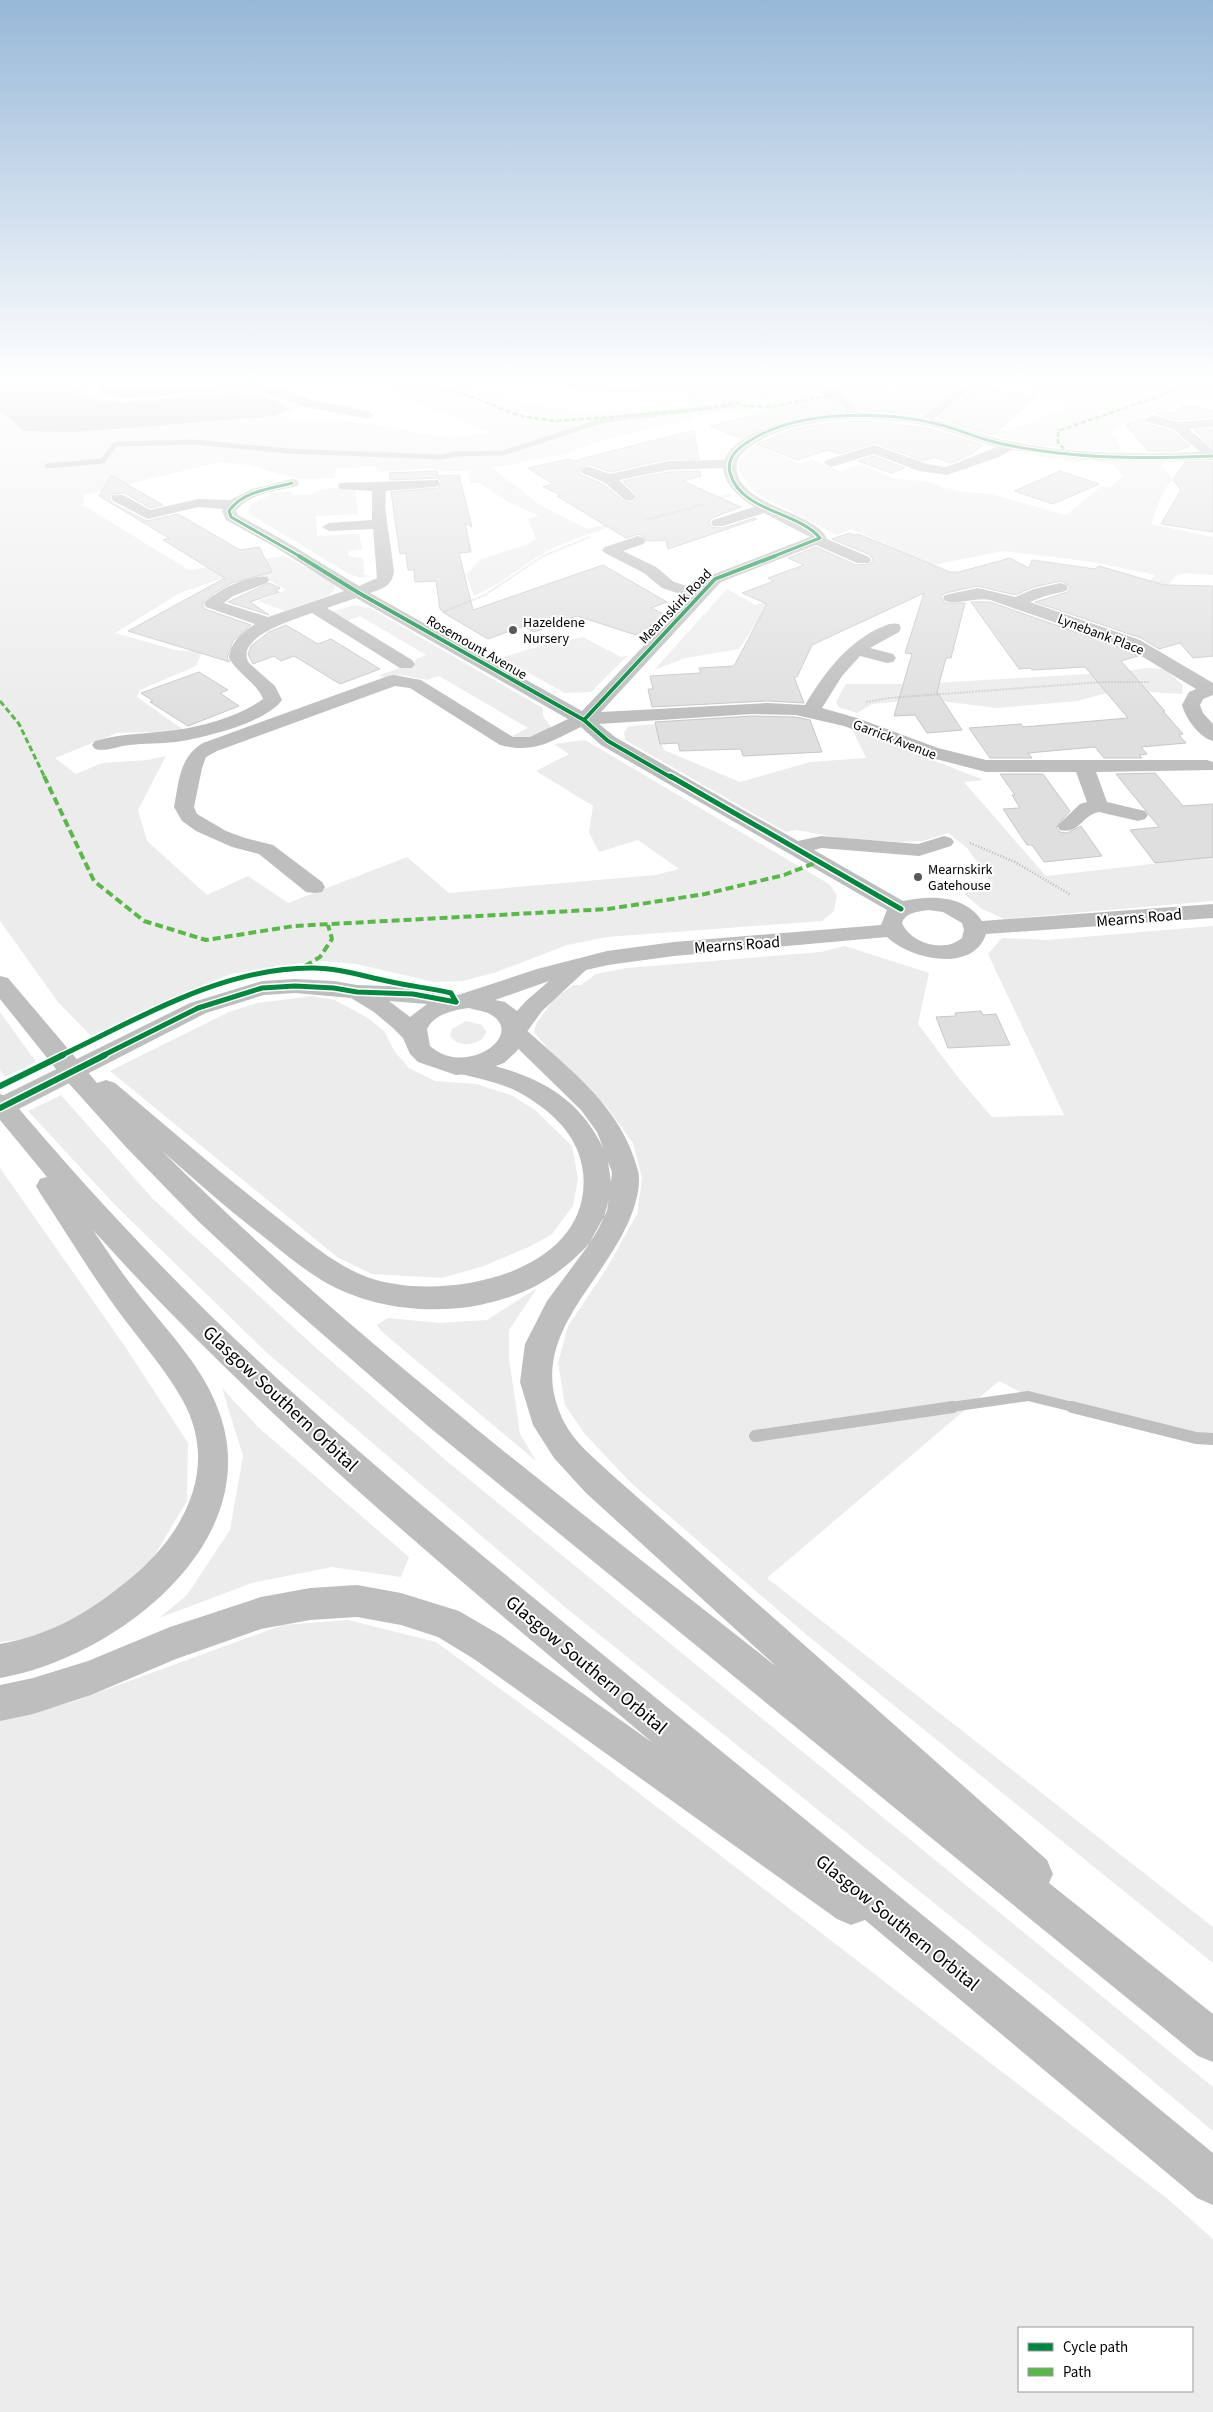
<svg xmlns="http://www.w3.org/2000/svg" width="1213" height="2412" font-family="'Source Sans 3',sans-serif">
<rect width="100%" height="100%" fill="#fff"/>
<g fill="#ececec" fill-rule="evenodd">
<path d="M0,381h89l-3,8 6,4 19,5 136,-11 54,19 -15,13c30,2 71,1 99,8 36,7 69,14 106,5l-129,-51h101l53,21 57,8 60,1 73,-4 102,-19 25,12 6,8 -8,6 -54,9 -23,-9 -20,-4 -40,6 -3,3 -88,21 -38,14 -73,14 48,37 48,24 142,-36 3,3c-58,13 -118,27 -173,49 -31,13 -55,38 -86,51l-8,-21 15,-16 45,-14 10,-6 -8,-20 11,-3 -31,-14 -28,-19h-10l-1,-12h-27l-12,-3 -51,4 -5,-5 -38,1 -1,10 -36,1 -50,-14 -30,-3 -135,33 -1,9 3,3 103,63 96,-14 50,28 -1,7 -7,5 -42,15 -27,-10 28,-11 -37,-21 -69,24 -65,40 60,17 27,2 -6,14 -56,24 -3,7 48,34 -68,2 -62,25 21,16 26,-11 46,-3 18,-4 -28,54 9,31 60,54 41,-19 40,27 119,-46 42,36 206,-18 24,-6 -41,-29 -39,12 -10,-20 4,-26 -57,-35 33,-17 -15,-10 31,-4 244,144 8,11 -3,16 -12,10 -215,16 -40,8 -73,28 -32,8 -28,1 -78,-18 -33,-3 -47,5 -45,8 -58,23 -82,39 -33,-34 -58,-81z"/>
<path d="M998,381h215v20c-39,0 -67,13 -102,30l13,21 -92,-7 -80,-20 -4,-3 39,8 21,1 62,-25 -40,-16 -26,-4 1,-3z"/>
<path d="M845,420h31l27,3 -33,13 -27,-13 -76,26 33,15 12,-4 28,11 21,-7 34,15 29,2 37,11 30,2 75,21 34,-28h10l13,-11 -9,-11 -25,-6 -12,4 -20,-3 -32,-7 100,7h82l1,2h-42l-5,3 11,14c-13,17 -13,26 -21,45l62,13v38c-29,-1 -37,-9 -50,21l-29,3 21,-24 -62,-13 -90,-11 -85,17 -35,-13 12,-6 -43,-20 -15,6 -82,-42 -16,-22 -1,-9c24,-32 69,-37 107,-42z"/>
<path d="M333,488l22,1 3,25 -42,2 1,20 42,-2 3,15 -13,2 -1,5 15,2 1,17 9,1 -12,2 -12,-4 -101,-61 1,-7 24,-13 18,-2 1,4 20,-1 9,-5z"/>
<path d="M873,569l-110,44 -24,36 -54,9 -31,12 73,-81 29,16z"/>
<path d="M355,605l15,3 173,100v8l9,13 -26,11 -14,-4 16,-8 -89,-52 -12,4 -26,-5 -19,2 -3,-2 36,-12 1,-4 10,-4 -66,-39 -13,5 -17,-9z"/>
<path d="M583,637l38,20 6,-1 -36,36 -26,1 -64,-35 28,-9z"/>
<path d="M1147,668l18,1 18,16 -1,9 -32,-2 -43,1 -29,8 -81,7 -72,-9 -53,5 -15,9 -18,-6 -3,-5 10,-18h71l204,-12z"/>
<path d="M655,724l9,26 76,32 70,-20 56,-4 -14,-29 132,51 -20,2 82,94 167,-19v44l-209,18 -22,-10 -18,-15 29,-10 -26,-36 -19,-15 -25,8 -23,1 -59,-4 -45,-8 -10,2 -161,-92 -1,-8 5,-6z"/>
<path d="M1213,926v513l-17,-1 -168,-42 -29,-15 -232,197 446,349v36l-405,-327 -177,-153 -47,-50 -19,-28 -7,-42 10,-37 39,-58 30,-54 5,-36 -9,-35 -27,-37 -58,-57 -14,-17 2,-8 17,-24 20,-15h8l15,-11 31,-6 194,-16 24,-6 84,27 -11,51 42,56 32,37 72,-2 -76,-161 14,-16 45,2z"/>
<path d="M312,996l23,4 33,18 16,13 11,21 14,16 26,13 41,3 35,11 24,15 37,36 6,32 -5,28 -21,28 -21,12 -47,20 -42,12 -70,-4 -35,-17 -227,-186 119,-59 28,-9z"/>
<path d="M0,1012l36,50 -31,15 -5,-7z"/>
<path d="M466,1021l16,4 4,7 -4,7c-10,7 -24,8 -32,-3l2,-7z"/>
<path d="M61,1095l91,103 163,149 133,115 765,625v44l-149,-124 -498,-399 -299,-255 -152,-148 -87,-94z"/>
<path d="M0,1168l126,180 62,95 -1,58 -34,57 -49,46 -70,34 -34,4z"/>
<path d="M537,1288l-28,42v28l11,76 16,27 -155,-130 -4,-6 11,-7 52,5 47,-3z"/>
<path d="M222,1388l36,39 151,130 -8,20 -69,-10 -80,16 -93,35 28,-23 43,-65 13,-74z"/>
<path d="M348,1620l88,22 122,89 611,469 44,39v173h-1213v-691l72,-19 211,-77zM1019,2328h173v63h-173z"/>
</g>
<path fill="#bfbfbf" d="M0,381h71l10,16c12,2 25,4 38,5 50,2 127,-25 170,7l-15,7 -198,16 -52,-1 -24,-21z"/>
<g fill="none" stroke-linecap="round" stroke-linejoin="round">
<g stroke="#bfbfbf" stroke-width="5">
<path d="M807,396l65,-15"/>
<path d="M47,466l56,-5 12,-17 79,-2 93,9 154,6 15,-3 47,-1 101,-33 136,-16"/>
</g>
<path stroke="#bfbfbf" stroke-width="10" d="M944,1408l84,-12 49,12"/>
<g stroke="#bfbfbf" stroke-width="12">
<path d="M1072,1407l124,31 17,1"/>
<path d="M755,1436l198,-29"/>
</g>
</g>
<g fill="#dfdfdf" stroke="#c7c7c7">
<path d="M705,381h96l38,24 3,5 -27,3 -37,8 -18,7 -19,10 -31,-12 68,-17v-2l-90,-2v-16l13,-3z"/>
<path d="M818,381h43l2,9 19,-5 13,6 13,-10h36l16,3 -40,31 -60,-5 -17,-17z"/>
<path d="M984,386l53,10 -44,39 -55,-17 39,-31z"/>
<path d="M1181,405l32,5v7l-35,3 -23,-6 8,-4 13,4z"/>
<path d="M1143,418l4,6 25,7 18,15 -12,5h-30l-22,-26z"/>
<path d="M863,421l65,7 55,17 -13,10 -19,8 -17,-6 -10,4 -49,-18 -36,11 -11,-4 -31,10 -40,-16 37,-15 22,-4z"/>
<path d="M1213,429v19l-19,-18z"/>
<path d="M694,430l5,29h-31l-58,13 -22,-8 -10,6 3,5 22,9 21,17 6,2 9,-6 -16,-16 45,-9 32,-1 1,5 -18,5 58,26 -29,11 -3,4 2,5 13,1 30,-10 3,1 -89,30 -2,-9 -18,1 -9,-7 -13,4 -69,-42 4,-1 -18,-8 10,-3 -25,-16 41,-9 4,2z"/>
<path d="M874,456l31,12 -14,5 -33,-12z"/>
<path d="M1185,462h28v70l-52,-8 20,-34 -8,-10z"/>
<path d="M437,471l1,5 21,-1 13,52 -7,-4 6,29 -12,1 14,57 130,-45 64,37 -16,6 15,7 -30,20 -59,-19 -43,16 -10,-6 -36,13 -44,-26 -4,-4 -4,-28 -21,1 -1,-12h-6l-2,-17 -6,1 -9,-62 47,-4 4,-6 -4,-4 -48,2 -1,-7z"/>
<path d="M1060,471l39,13 -46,20 -39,-13z"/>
<path d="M111,475l52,30 -13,3 -26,-15 -13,1 -2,5 3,4 35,18 31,-7 62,36 19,-3 13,25 -40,11 -18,10 -12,11 3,5 46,16 -18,16 -6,17 3,4 -102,-31 97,-53 -62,-38 6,-2 -70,-42z"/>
<path d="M849,533l5,2 4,-1 92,38h9l51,-14 19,10 3,-8 63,9 4,-3 65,19 49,1v70l-20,2 -13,-15 -21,6 -18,-11 -106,-36 33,-10 2,-5 -9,-6 -27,6 -19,8 -37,-9 -33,7 -4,4 4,6h20l-14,55h-5l-9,34 25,38 -35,3 -12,-18 -21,1 18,-62 -7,-1 19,-60 -112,52 -15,32h-3l10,26 -37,-2 -115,6 -4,-18h5l-3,-13 51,-3 -2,-5 35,-2 33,-62 -25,-11 32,-12 -6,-3 36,-13 -16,-7 28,-11 40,18 15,-1 2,-5 -3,-4 -38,-16z"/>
<path d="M269,583l11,5 -5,2 4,2 -29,10 19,13 -41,-13z"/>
<path d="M971,602h19l137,48 11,6 -17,5 44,50h-2l20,23 -4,1 7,8 -45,4 6,7 -8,1 3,3h-38l-9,-11 -67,6 4,5h-42l-21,-30 52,-4 2,3 105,-9 -43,-51 -53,3 -2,-2 -11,1z"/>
<path d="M286,625l32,19 13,-5 49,30 -40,15 -46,-28 -13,5 -7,-5 -21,8 -5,-10 3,-8 18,-14z"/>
<path d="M199,672l29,18 -8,3 19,13 -51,20 -38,-24 3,-1 -12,-8z"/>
<path d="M752,716l44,1 14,3 12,32 -79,4 -2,-7 -61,2 -2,-8 -18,1 -5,-22z"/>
<path d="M1155,773l28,33 30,-2v53l-58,6 -25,-33 29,-3 -43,-53z"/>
<path d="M1000,774h43l27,37 -14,16 4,5 7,1 14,-7 21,30 -58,6 -12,-17h-5l-24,-36 17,-1 -8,-13h3z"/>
<path d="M981,1011l2,4 13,-1 14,31 -62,3 -12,-31 20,-1 -1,-3z"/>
</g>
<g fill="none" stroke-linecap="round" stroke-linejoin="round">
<g stroke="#b9b9b9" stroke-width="2" stroke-dasharray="0.5 1" stroke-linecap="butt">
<path d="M646,520l59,-16"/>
<path d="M443,612l42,-17 58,-39 47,-19"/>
<path d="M866,702l23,-4 213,-16h47"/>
</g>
<path stroke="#b9b9b9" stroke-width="2.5" stroke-dasharray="1 2" stroke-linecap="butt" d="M970,843l45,19 56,33"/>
<g fill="#bebebe" fill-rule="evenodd">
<path d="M99,381h12l1,7 13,2 136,-9 53,20 54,10 6,4 -6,4 -62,-12 -56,-20 -11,3 -114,8 -23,-4z"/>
<path d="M549,381l77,4 77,-4 -2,3c-48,12 -102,12 -150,0z"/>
<path d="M803,381c24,0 42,13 56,31l62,5 46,-36h14l-47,38c24,7 46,16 70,21 64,14 130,15 196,12l-27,-23 -26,-7 -2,-3 7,-4 26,7 35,-3v8l-24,2 24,21v10h-117l-84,-10 -13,7 -52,18 -28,-4 -45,-17 -43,13 -7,-4 2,-3 48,-15 53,19 19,3 51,-20c-23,-6 -45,-16 -69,-21 -50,-11 -129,-11 -174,18 -13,8 -22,18 -15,34 14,30 80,37 88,61l42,18 2,3 -2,3h-12l-41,-18 -95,37 -120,130 166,-9 38,2c19,-31 39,-59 72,-76 8,-3 13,-7 22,-5l2,4 -2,4 -29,16 23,6 3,4 -3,4 -6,1 -27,-7 -18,20 -20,32 35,10 81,30 48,12h221l6,2v8l-117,2 11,30 38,9 3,4 -3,4 -7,2 -39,-9c-17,3 -20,23 -39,18l-3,-4 23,-22 7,-2 -11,-30h-90l-62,-16 -80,-30 -48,-11 -44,-1 -153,10 16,13 183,104 23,-5 97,8 26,-8 7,2 3,4 -3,4 -32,10 -98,-8 -7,2 89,51c28,-6 62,-6 79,20l231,-17v14l-227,16c-13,40 -76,25 -99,3l-213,19 -66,9 -22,5 -44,41 -16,22 -9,18 -13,12 -27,10 -21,2 -38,-13 -8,-8 -7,-16 -10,-10 -19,-16 -23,-14 -56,-5 -31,2 -58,18 -197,101 -9,3v-20l190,-94 72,-22 33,-2 39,2 23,4 56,2 45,8 79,-26 70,-18 67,-9 207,-17 6,-15 -286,-165 -20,-18c-30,14 -46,27 -81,18l-90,-57 -15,-2 -178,65 -11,6 -4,11 -8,39 3,7 29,17 19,7 28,7 49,37 3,5 -3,5 -8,1 -8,-1 -47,-38 -27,-7 -36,-16 -14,-10 -8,-14c5,-25 5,-50 29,-64l185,-67 6,-1 27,5 92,57h17l38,-18 -212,-121 -29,10 85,52 3,4 -3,4h-12l-88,-55c-16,6 -79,24 -63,50l26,23 7,14c-16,23 -80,38 -106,42 -16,2 -31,1 -47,3 -11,1 -22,7 -34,4l-3,-4 3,-4c27,-8 53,-7 81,-11 29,-4 64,-14 87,-31 -7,-17 -25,-25 -34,-41 2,-17 13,-25 26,-34l-49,-17 -2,-3c8,-12 48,-31 63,-27l2,3 -2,3 -34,13 -9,7 44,14 76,-26 -69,-44 -49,-27 -4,-9 1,-2 -25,-2 -50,12 -35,-18 -2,-3 2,-3h10l27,15 48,-11 32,1 22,-11 40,-10 5,1 2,3 -2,3c-19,5 -48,7 -61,25l2,4 47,26 74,45 18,-8 -4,-49 -44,2 -7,-4 7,-4 43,-3v-29l-32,-2 -2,-3 2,-3 98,-3 2,3 -2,3 -5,1 -47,4 -1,16 9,64c-2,15 -10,17 -24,22l212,118 108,-114 -28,-9 -18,-15 -39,-20 -3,-3 3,-3 33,-11 5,2 3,3 -3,3 -20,7 33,16 18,15 23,7 12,-13 101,-39 -46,-24 -41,13h-10l-2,-3 2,-3 41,-13c-14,-10 -29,-21 -31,-39l-55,2 -49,10 18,17 -7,4 -5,-1 -21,-18 -22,-9 -2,-3 7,-4 23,8 58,-13 56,-1c16,-36 88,-46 122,-48l-6,-8zM928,910l15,2 19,11 2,7 -2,8c-17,15 -51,6 -60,-15 4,-11 16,-11 26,-13zM549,981l-23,20 -9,10 -12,-9 -10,-2zM389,1001l38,3 -17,13zM469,1008c6,2 14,3 19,5 41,20 -21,66 -58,33l-3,-17c7,-15 27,-19 42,-21z"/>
<path d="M1060,583l6,2 2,3 -2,3 -21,5 -15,6 110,38 73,43v12l-10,4 -3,6 3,8 10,11v17c-14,-4 -27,-22 -31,-36l7,-13 7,-3 -68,-41 -138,-48c-15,-3 -31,5 -45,1l-2,-3 2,-3 33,-7 37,9 19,-8z"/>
</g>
<g fill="#bebebe" fill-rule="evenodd">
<path d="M0,976l8,2 89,105 9,-3 9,3c56,47 110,94 168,139 26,20 52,43 84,55 74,27 227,-2 216,-105 -4,-34 -27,-57 -56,-75 -21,-14 -48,-18 -73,-25l-3,-6 3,-6c13,-3 25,2 38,5 51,14 89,35 112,85l-7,-18 -16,-22 -78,-76 3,-6 9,-2 9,2c46,42 98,79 114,143 4,15 -4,40 -11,54 -31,67 -103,117 -63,197 10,20 30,36 46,51l437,387 6,14 -4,9 164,131v48l-15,-6 -769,-629 -156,-136 -76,-71 -72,-74 -69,-77 -56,-70zM161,1150c32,28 64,57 98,83 21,17 41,34 64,48 46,27 105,34 157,24 47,-10 77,-27 110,-62l-43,58 -22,43 -5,38 13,43 21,33 32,35 191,174c-210,-166 -425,-328 -616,-517zM608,1162l4,10 -1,10zM609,1196c-2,16 -9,33 -19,46l17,-31z"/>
<path d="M0,1094l9,3c64,76 131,149 202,219 137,133 287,252 434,373 189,154 379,308 568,464v52l-16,-7 -332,-278 -14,5 -14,-6 -363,-260 -36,-22 -37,-12 -44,-8 -47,3 -49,9 -85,30 -85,36 -58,19 -33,7v-36l33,-7 55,-17 82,-34 91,-30 49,-9 47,-3 44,8 58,18 41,24 153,108c-193,-163 -391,-324 -560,-513 16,24 32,48 51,71 27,34 59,67 74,108 51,132 -102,249 -218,269v-34c54,-9 98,-37 139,-73 50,-45 79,-108 43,-172 -20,-35 -48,-65 -71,-98 -25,-35 -47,-72 -71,-108l-4,-7 4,-7 7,-2 -47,-57z"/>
</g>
<g stroke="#58b947" stroke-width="2.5" stroke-dasharray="5 2.5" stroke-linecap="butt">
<path d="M405,381l63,14 51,21 37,5 132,-10 49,-8 9,3 24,1 64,-13"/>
<path d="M1051,381l37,2 12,-2"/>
<path d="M1070,454l-12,-11v-12l101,-35 34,-15"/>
</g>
<path stroke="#58b947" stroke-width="3" stroke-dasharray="6 3" stroke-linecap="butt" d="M0,701l19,23 26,54"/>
<g stroke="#58b947" stroke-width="4" stroke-dasharray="8 4" stroke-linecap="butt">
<path d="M44,776l50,105 50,40 62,19 88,-14 314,-17 97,-15 79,-19 36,-14"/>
<path d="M305,966l15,-9 12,-18 -4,-14"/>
</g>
<g stroke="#fff" stroke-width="5">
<g id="cycleway-far3">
<path d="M292,483c-22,6 -49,8 -63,28l2,6 70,40"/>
<path d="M772,557l48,-19c-23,-27 -79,-26 -90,-65 -4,-16 9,-26 21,-33 46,-29 126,-29 178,-18 20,4 38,12 58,18 23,7 47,10 71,13 51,6 103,5 155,3"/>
</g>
</g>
<g stroke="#fff" stroke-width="5.5">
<g id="cycleway-far2">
<path d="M299,556l60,37 225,127 24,21 64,37"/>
<path d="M584,720l131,-141 60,-23"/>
</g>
</g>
<g stroke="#fff" stroke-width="8">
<g id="cycleway-far1">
<path d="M670,776l231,133"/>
<path d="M60,1056c78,-37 163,-89 253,-88 25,0 50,8 74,13 22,5 43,7 64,12l5,9"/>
<path d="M102,1056l96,-48 64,-20 33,-2 39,2 23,4 56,2 43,8"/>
</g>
</g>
<g stroke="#fff" stroke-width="9">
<g id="cycleway">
<path d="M0,1086l63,-31"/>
<path d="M0,1108l105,-53"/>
</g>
</g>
<use href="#cycleway-far3" stroke="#00873e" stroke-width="3"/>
<use href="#cycleway-far2" stroke="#00873e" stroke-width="4"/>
<use href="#cycleway-far1" stroke="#00873e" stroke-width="5"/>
<use href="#cycleway" stroke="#00873e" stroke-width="6"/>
</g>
<linearGradient id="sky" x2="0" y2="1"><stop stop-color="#97b8d8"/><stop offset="0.53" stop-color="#fff"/><stop offset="1" stop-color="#fff" stop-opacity="0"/></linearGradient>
<rect width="1213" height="719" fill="url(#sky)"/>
<g fill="#595959" stroke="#fff" stroke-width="2">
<circle cx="513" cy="630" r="5"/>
<circle cx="918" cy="877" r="5"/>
</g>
<g text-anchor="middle" stroke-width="4" stroke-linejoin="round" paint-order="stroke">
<g font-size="14" fill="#000" stroke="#fff">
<text transform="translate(675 606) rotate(-46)" y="5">Mearnskirk Road</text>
<text transform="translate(1101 634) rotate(21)" y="5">Lynebank Place</text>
<text transform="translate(477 647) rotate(30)" y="5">Rosemount Avenue</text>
<text transform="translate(895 739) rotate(21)" y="5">Garrick Avenue</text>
</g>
<g font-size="14" fill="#000" stroke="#fff" text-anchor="start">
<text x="523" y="627">Hazeldene<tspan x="523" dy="16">Nursery</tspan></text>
<text x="928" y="874">Mearnskirk<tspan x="928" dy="16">Gatehouse</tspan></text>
</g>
<g font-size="16" fill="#000" stroke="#fff">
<text transform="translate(1139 917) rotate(-5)" y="6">Mearns Road</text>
<text transform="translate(737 944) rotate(-4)" y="6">Mearns Road</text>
</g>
<g font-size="19" fill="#000" stroke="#fff">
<text transform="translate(281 1398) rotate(43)" y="7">Glasgow Southern Orbital</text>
<text transform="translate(587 1664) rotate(40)" y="7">Glasgow Southern Orbital</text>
<text transform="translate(898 1922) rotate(39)" y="7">Glasgow Southern Orbital</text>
</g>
</g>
<rect x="1018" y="2327" width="175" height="65" fill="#ffffff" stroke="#999999"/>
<rect x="1028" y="2343" width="25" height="8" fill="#00873e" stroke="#999999"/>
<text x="1063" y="2352" font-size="15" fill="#000000">Cycle path</text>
<rect x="1028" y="2368" width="25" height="8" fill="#58b947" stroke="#999999"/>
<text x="1063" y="2377" font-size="15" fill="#000000">Path</text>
</svg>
